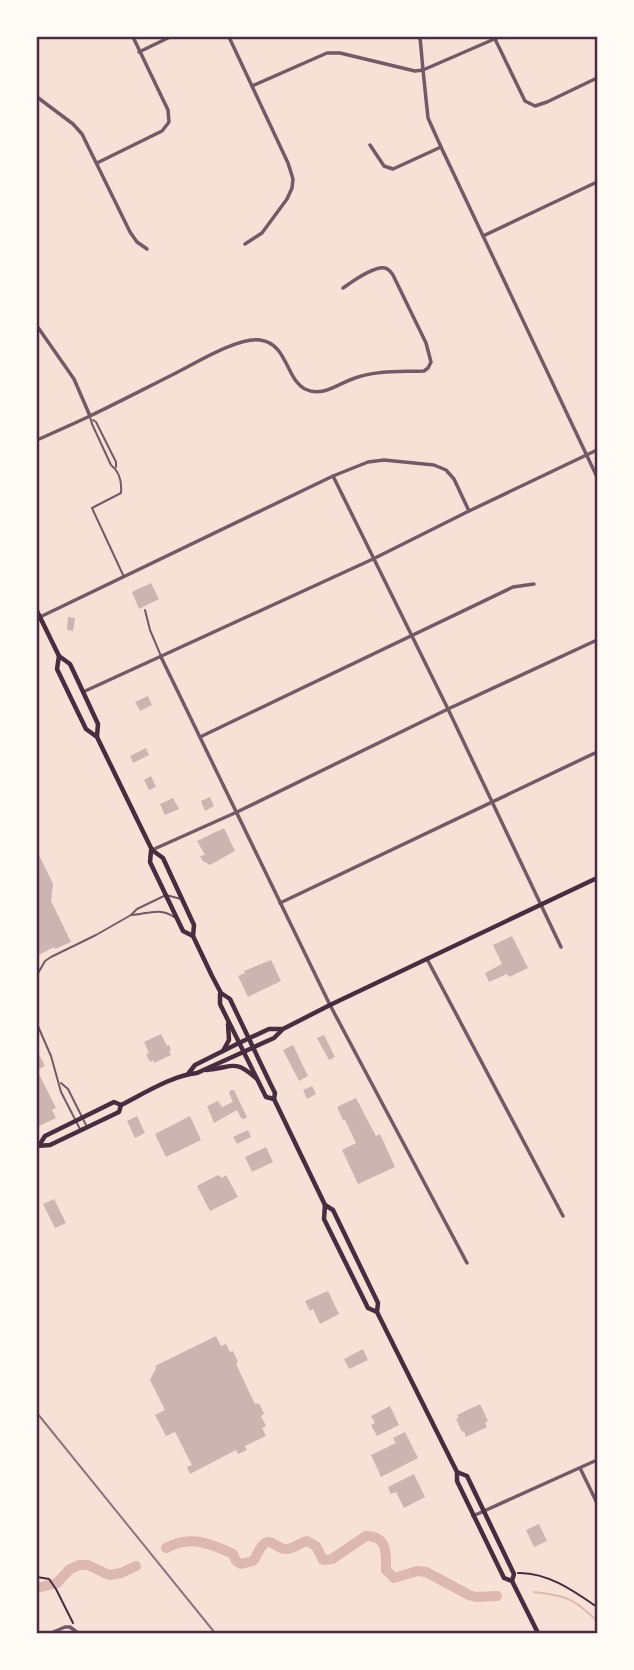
<svg xmlns="http://www.w3.org/2000/svg" width="634" height="1670" font-family="Manrope,sans-serif">
<rect width="100%" height="100%" fill="#f7e1d7"/>
<g fill="none" stroke-linecap="round" stroke-linejoin="round">
<path stroke="#dcb8b0" stroke-width="2" d="M534,1592c33,4 39,6 63,29"/>
<g stroke="#dcb8b0" stroke-width="10">
<path d="M166,1548c24,-13 44,-5 67,6l3,7 5,3 12,-3c4,-5 5,-10 9,-15 8,-11 15,4 24,3 7,0 14,-6 21,-8l9,5 7,14 9,-1 34,-23c22,0 20,18 20,34l8,8 23,-7 9,1 43,23 7,2 21,-1"/>
<path d="M37,1588l20,-5 13,-14 9,-4h9l21,10 12,-2 15,-7"/>
</g>
</g>
<g fill="#ccb4b1">
<path d="M151,583l8,16 -20,10 -7,-17z"/>
<path d="M68,617l7,1 -2,13 -6,-1z"/>
<path d="M148,696l4,9 -12,6 -5,-9z"/>
<path d="M146,748l3,7 -16,8 -3,-7z"/>
<path d="M151,776l5,11 -7,3 -5,-10z"/>
<path d="M210,797l4,9 -9,5 -4,-10z"/>
<path d="M173,798l6,11 -14,6 -5,-11z"/>
<path d="M224,828l11,23 -25,14 -7,-4 -3,-5 5,-1 -8,-14z"/>
<path d="M37,851l16,33 -2,17 20,41 -16,7 -1,-2 -17,9z"/>
<path d="M512,936l16,32 -19,9 -2,-3 -18,8 -4,-9 17,-9 -9,-19z"/>
<path d="M271,960l10,21 -33,16 -10,-21 7,-3 -1,-2z"/>
<path d="M161,1034l6,12 2,-1 2,5 -2,1 2,4 -17,8 -1,-3 -3,2 -4,-8 3,-1 -5,-11z"/>
<path d="M324,1035l11,22 -6,3 -12,-22z"/>
<path d="M293,1045l15,31 -9,5 -16,-31z"/>
<path d="M37,1050l8,16 -8,4 19,38 -4,2 4,8 -19,9z"/>
<path d="M312,1086l4,8 -9,5 -4,-9z"/>
<path d="M234,1090l13,27 -3,2 -3,-1 -4,-8 -23,13 -7,-17 11,-5 4,6 11,-5 -4,-9 2,-3z"/>
<path d="M356,1098l20,38 4,-2 15,33 -37,17 -16,-34 14,-7 -11,-23h-2l-6,-13z"/>
<path d="M137,1116l8,17 -10,5 -8,-17z"/>
<path d="M190,1116l11,24 -35,17 -11,-23z"/>
<path d="M248,1130l3,7 -14,7 -4,-7z"/>
<path d="M266,1147l7,15 -21,10 -7,-15z"/>
<path d="M218,1175l4,3 4,-3 12,22 -28,14 -13,-25z"/>
<path d="M54,1199l12,24 -11,5 -12,-24z"/>
<path d="M328,1291l11,23 -19,10 -7,-15 -3,2 -5,-10z"/>
<path d="M216,1336l5,10 5,-2 4,8 3,-1 5,11 -2,2 19,40 4,-1 5,11 -3,2 5,10 -4,2 4,8 -21,10 2,4 -9,4 -2,-4 -46,24 -3,-7 5,-2 -17,-33 -9,4 -11,-21 10,-5 -15,-30 6,-12 -1,-2z"/>
<path d="M363,1349l5,11 -19,9 -5,-10z"/>
<path d="M480,1404l8,17 -3,2 2,4 -21,10 -2,-6 -2,1 -6,-13 3,-1 -2,-3z"/>
<path d="M390,1406l9,19 -22,11 -6,-11 4,-2 -4,-7z"/>
<path d="M405,1432l13,26 -37,19 -10,-22 25,-12 -3,-5z"/>
<path d="M414,1474l11,23 -21,11 -8,-16 -5,2 -3,-7z"/>
<path d="M539,1524l8,17 -13,6 -8,-17z"/>
</g>
<g fill="none" stroke-linecap="round" stroke-linejoin="round">
<g stroke="#4a2c40" stroke-width="2">
<path d="M518,1573c29,-1 56,18 79,34"/>
<path d="M37,1577l12,2 7,10 17,34"/>
</g>
<g stroke="#755966" stroke-width="2">
<path d="M90,417l2,7 19,41c9,7 11,17 10,28l-29,15 32,69"/>
<path d="M93,420l3,2 20,40v5"/>
<path d="M145,610l5,20 11,26"/>
<path d="M132,915c15,-1 28,-8 42,2"/>
<path d="M37,975l8,-14 6,-4 45,-22 35,-20 6,-6 29,-14 15,4"/>
<path d="M37,1024l14,32 10,36 19,37"/>
<path d="M61,1083l7,6 18,36"/>
</g>
<g stroke="#755966" stroke-width="3.5">
<path d="M229,37l59,126 5,16 -1,9 -5,11 -25,34 -17,11"/>
<path d="M495,39l30,62 10,5 12,-4 50,-24"/>
<path d="M139,52l31,-15"/>
<path d="M252,86l75,-33h13l75,18 8,-1 -3,-33"/>
<path d="M37,97l36,27 9,10 48,98 7,10 10,7"/>
<path d="M370,145l14,21 9,3 48,-22"/>
<path d="M97,163l65,-32 7,-9 -1,-12 -35,-73"/>
<path d="M483,236l114,-54"/>
<path d="M37,326l37,53 16,37"/>
<path d="M37,440c18,-8 36,-16 53,-24 29,-14 58,-29 86,-43 20,-10 62,-36 84,-33 28,4 25,38 45,49 18,9 34,-6 50,-11 22,-8 46,-6 69,-7l4,-3 3,-6 -5,-19 -33,-68c-2,-3 -4,-6 -8,-7 -12,-2 -33,14 -42,20"/>
<path d="M333,476l115,233 113,238"/>
<path d="M40,617l293,-141 35,-14 16,-2 50,5 12,5 8,9 15,32"/>
<path d="M161,657l169,348 137,258"/>
<path d="M83,692l290,-133 96,-48 128,-61"/>
<path d="M200,737l313,-150 21,-3"/>
<path d="M152,850l85,-38 211,-103 149,-69"/>
<path d="M280,903l317,-151"/>
<path d="M427,959l136,257"/>
<path d="M580,1468l17,35"/>
<path d="M473,1516l124,-56"/>
<path d="M51,1633l14,-6h5l8,6"/>
</g>
<path stroke="#755966" stroke-width="3.5" d="M499,37l-76,33 5,48 13,29 156,330"/>
<g stroke="#4a2c40" stroke-width="4.5">
<path d="M37,611l22,45 11,8 8,17 20,43 -1,12"/>
<path d="M59,656l-2,13 12,25 17,35 11,8 55,113 11,8 31,67 -1,11 19,40 9,17 9,6 40,84 5,10 -1,6 51,106 -1,14 44,89 9,4"/>
<path d="M151,851l-1,11 33,69 10,5"/>
<path d="M220,994v10l46,93 8,2"/>
<path d="M223,1051l6,-11 -1,-16"/>
<path d="M206,1070c27,-2 27,-12 50,8"/>
<path d="M188,1074l7,-9 44,-22 30,-14h13"/>
<path d="M40,1144l5,-8 69,-34 7,3c22,-11 52,-30 76,-32l77,-35 9,-9 47,-24 267,-127"/>
<path d="M37,1146l13,-1 69,-33 2,-7"/>
<path d="M325,1205l8,5 45,93 -1,9 80,160v9l47,97 8,3"/>
<path d="M457,1472l10,4 47,98 -2,7 26,52"/>
</g>
<path stroke="#8f747c" stroke-width="2" d="M37,1413l178,220"/>
</g>
<rect width="634" height="1670" fill="none" stroke="#fffaf5" stroke-width="77"/>
<rect x="38" y="38" width="558" height="1594" fill="none" stroke="#4a2c40" stroke-width="2.5"/>
</svg>
